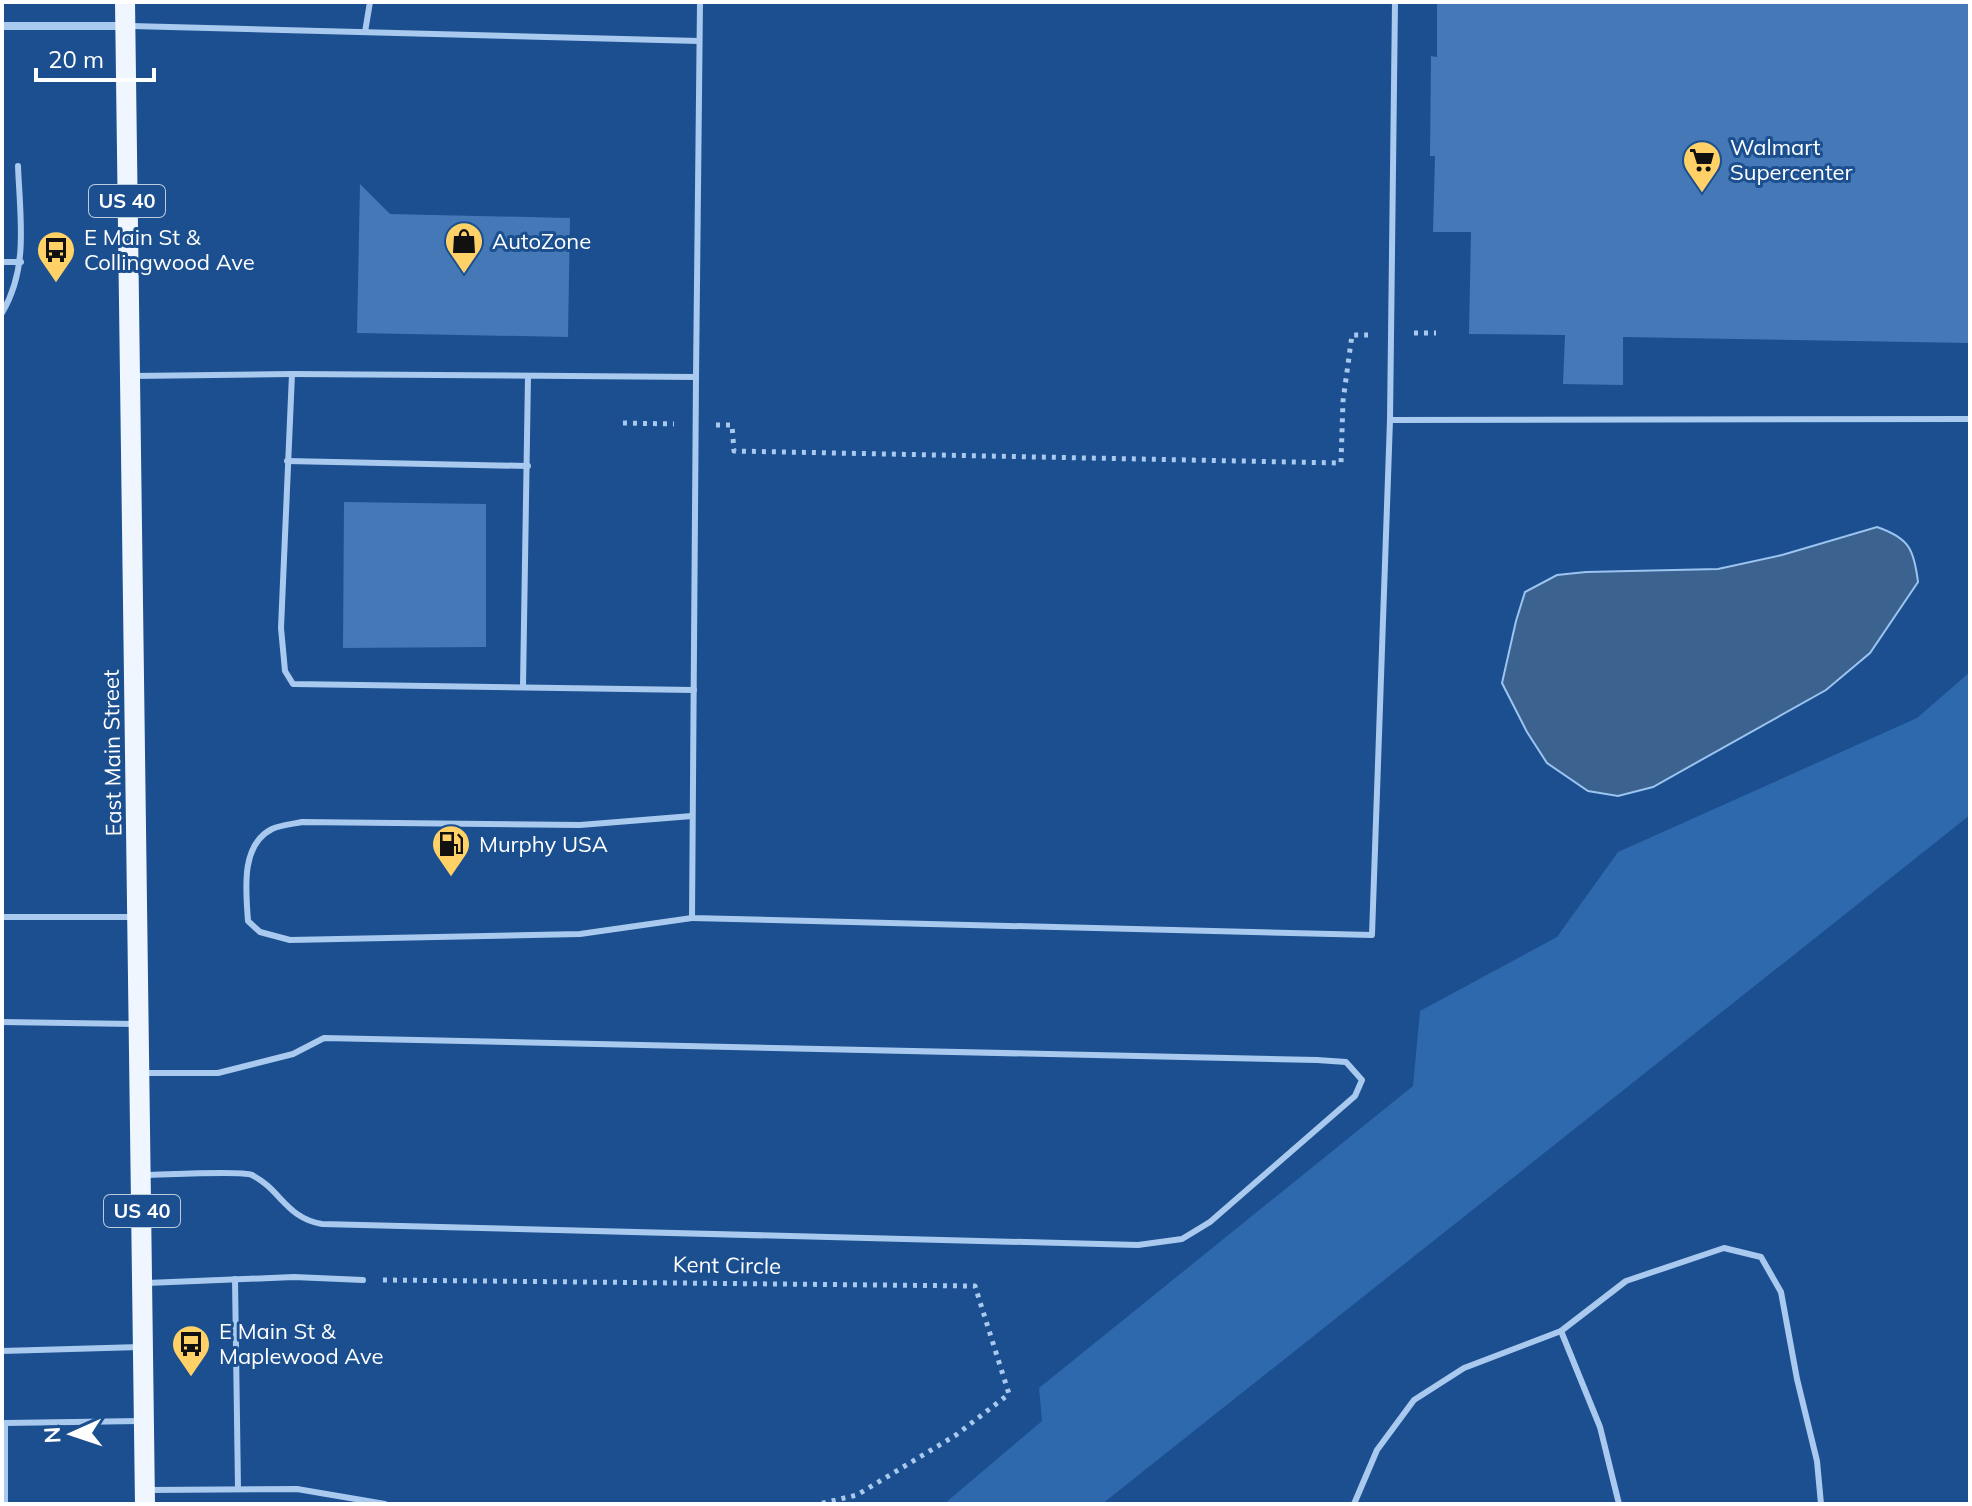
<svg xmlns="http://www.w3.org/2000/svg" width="1972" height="1506" font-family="Mulish,sans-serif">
<rect width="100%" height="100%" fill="#1b4f8f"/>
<path fill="#2e69ad" d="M1970,672v143l-868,689h-158l98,-83 -3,-33 374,-302 7,-75 137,-74 61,-85 299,-134z"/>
<path fill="#3c6290" stroke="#9cc4f0" stroke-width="2" d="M1877,527c32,11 37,22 41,55l-48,71 -44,37 -173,97 -35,9 -30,-5 -41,-28 -20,-31 -25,-49 14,-62 9,-29 32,-17 29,-3 132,-3 64,-14z"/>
<g fill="#4478b7">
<path d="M1437,2h533v341l-347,-6v48l-60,-1 2,-49 -96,-1 2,-102h-38l2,-76h-5l1,-100 6,1z"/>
<path d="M360,184l30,30 180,4 -2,119 -211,-4z"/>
<path d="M344,502l142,2v143l-143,1z"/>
</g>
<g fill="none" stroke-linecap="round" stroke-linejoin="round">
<g stroke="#a9c9ee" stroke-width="5" stroke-dasharray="4 6" stroke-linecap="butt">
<path d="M1414,333h22"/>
<path d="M623,423l51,1"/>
<path d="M716,425h16l2,26 607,12 2,-62 9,-66h16"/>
<path d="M383,1280l592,6 34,108 -53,41 -99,60 -38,9"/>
</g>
<g stroke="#a9c9ee" stroke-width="6">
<path d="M131,26l568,15"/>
<path d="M365,32l5,-30"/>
<path d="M2,262h19"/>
<path d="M2,313c27,-45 18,-95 16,-147"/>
<path d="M292,374l-11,254 4,43 8,13 401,6"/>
<path d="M132,376l160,-2 404,3 -4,541 680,17 18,-515 580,-1"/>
<path d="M696,377l4,-375"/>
<path d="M1390,420l5,-418"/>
<path d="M287,461l241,5"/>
<path d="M523,686l5,-310"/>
<path d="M2,917h132"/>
<path d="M692,918l-112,16 -290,6 -30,-8 -12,-11c-2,-30 -8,-76 24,-92 9,-4 21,-5 30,-7l278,3 112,-9"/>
<path d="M2,1022l132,2"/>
<path d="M143,1073h75l75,-19 31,-16 993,22 29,2 16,18 -7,16 -145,126 -28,17 -44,6 -816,-21c-36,-6 -41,-34 -70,-49 -10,-5 -90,0 -107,0"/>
<path d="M235,1279l3,210"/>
<path d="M147,1283l147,-6 69,3"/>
<path d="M1561,1331l39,96 19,77"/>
<path d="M2,1351l138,-4"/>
<path d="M149,1490l148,-1 88,15"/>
<path d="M5,1504v-81l135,-2"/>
<path d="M1354,1504l23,-54 37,-50 50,-32 97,-37 65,-50 98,-33 37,9 20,35 16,87 20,82 4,43"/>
</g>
<path stroke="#a9c9ee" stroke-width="8" d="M2,26h123"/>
<path stroke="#f0f6ff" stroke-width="20" d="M125,2l20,1502"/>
</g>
<defs>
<g id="supermarket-pin" transform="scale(2)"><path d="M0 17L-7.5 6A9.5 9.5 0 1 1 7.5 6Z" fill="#ffd166" stroke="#1b4f8f"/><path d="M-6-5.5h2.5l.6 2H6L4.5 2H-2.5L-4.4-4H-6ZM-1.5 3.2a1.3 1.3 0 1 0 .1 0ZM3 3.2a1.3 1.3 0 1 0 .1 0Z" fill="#111"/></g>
<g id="shop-pin" transform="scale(2)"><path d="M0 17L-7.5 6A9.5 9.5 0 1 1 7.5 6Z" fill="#ffd166" stroke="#1b4f8f"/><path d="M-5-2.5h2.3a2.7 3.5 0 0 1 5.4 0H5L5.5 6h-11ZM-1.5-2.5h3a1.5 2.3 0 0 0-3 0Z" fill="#111"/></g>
<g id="bus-pin" transform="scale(2)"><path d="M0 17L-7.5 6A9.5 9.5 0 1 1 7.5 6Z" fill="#ffd166" stroke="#1b4f8f"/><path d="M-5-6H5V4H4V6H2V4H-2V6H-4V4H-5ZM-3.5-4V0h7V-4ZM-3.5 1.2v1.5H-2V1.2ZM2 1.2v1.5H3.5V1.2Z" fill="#111"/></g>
<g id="fuel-pin" transform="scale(2)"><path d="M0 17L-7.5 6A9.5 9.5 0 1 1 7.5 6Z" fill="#ffd166" stroke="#1b4f8f"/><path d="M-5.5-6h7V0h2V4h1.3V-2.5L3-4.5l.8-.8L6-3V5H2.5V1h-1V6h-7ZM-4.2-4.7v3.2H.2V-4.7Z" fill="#111"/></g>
</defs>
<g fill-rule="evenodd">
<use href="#supermarket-pin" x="1702" y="160"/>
<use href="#shop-pin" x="464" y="241"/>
<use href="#bus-pin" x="56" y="250"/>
<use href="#fuel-pin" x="451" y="844"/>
<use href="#bus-pin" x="191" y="1344"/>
</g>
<g text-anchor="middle" stroke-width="6" stroke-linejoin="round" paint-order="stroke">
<g fill="#1b4f8f" stroke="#bbcadd" stroke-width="2">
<rect x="89" y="185" width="76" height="32" rx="6"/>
<rect x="104" y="1195" width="76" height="32" rx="6"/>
</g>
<g font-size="20" font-weight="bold" fill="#fff">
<text x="127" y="208">US 40</text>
<text x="142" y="1218">US 40</text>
</g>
<g font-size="22" fill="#fff" stroke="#1b4f8f" text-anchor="start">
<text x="1730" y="155">Walmart<tspan x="1730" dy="25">Supercenter</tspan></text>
<text x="84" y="245">E Main St &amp;<tspan x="84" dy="25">Collingwood Ave</tspan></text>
<text x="492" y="249">AutoZone</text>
<text x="479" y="852">Murphy USA</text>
<text x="219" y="1339">E Main St &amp;<tspan x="219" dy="25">Maplewood Ave</tspan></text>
</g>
<g font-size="22" fill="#fff" stroke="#1b4f8f">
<text transform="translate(112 753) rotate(-91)" y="8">East Main Street</text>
<text transform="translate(727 1265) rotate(1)" y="8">Kent Circle</text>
</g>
</g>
<rect width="1972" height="1506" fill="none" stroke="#ffffff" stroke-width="8"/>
<g transform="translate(72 1434) rotate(267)" stroke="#1b4f8f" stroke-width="6" paint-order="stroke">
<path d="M0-6L14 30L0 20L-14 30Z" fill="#ffffff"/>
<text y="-12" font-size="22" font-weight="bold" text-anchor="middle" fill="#ffffff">N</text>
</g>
<path d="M36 68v12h118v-12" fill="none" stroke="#ffffff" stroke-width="4"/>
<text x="48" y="68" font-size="24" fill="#ffffff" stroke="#1b4f8f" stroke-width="6" paint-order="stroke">20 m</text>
</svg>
